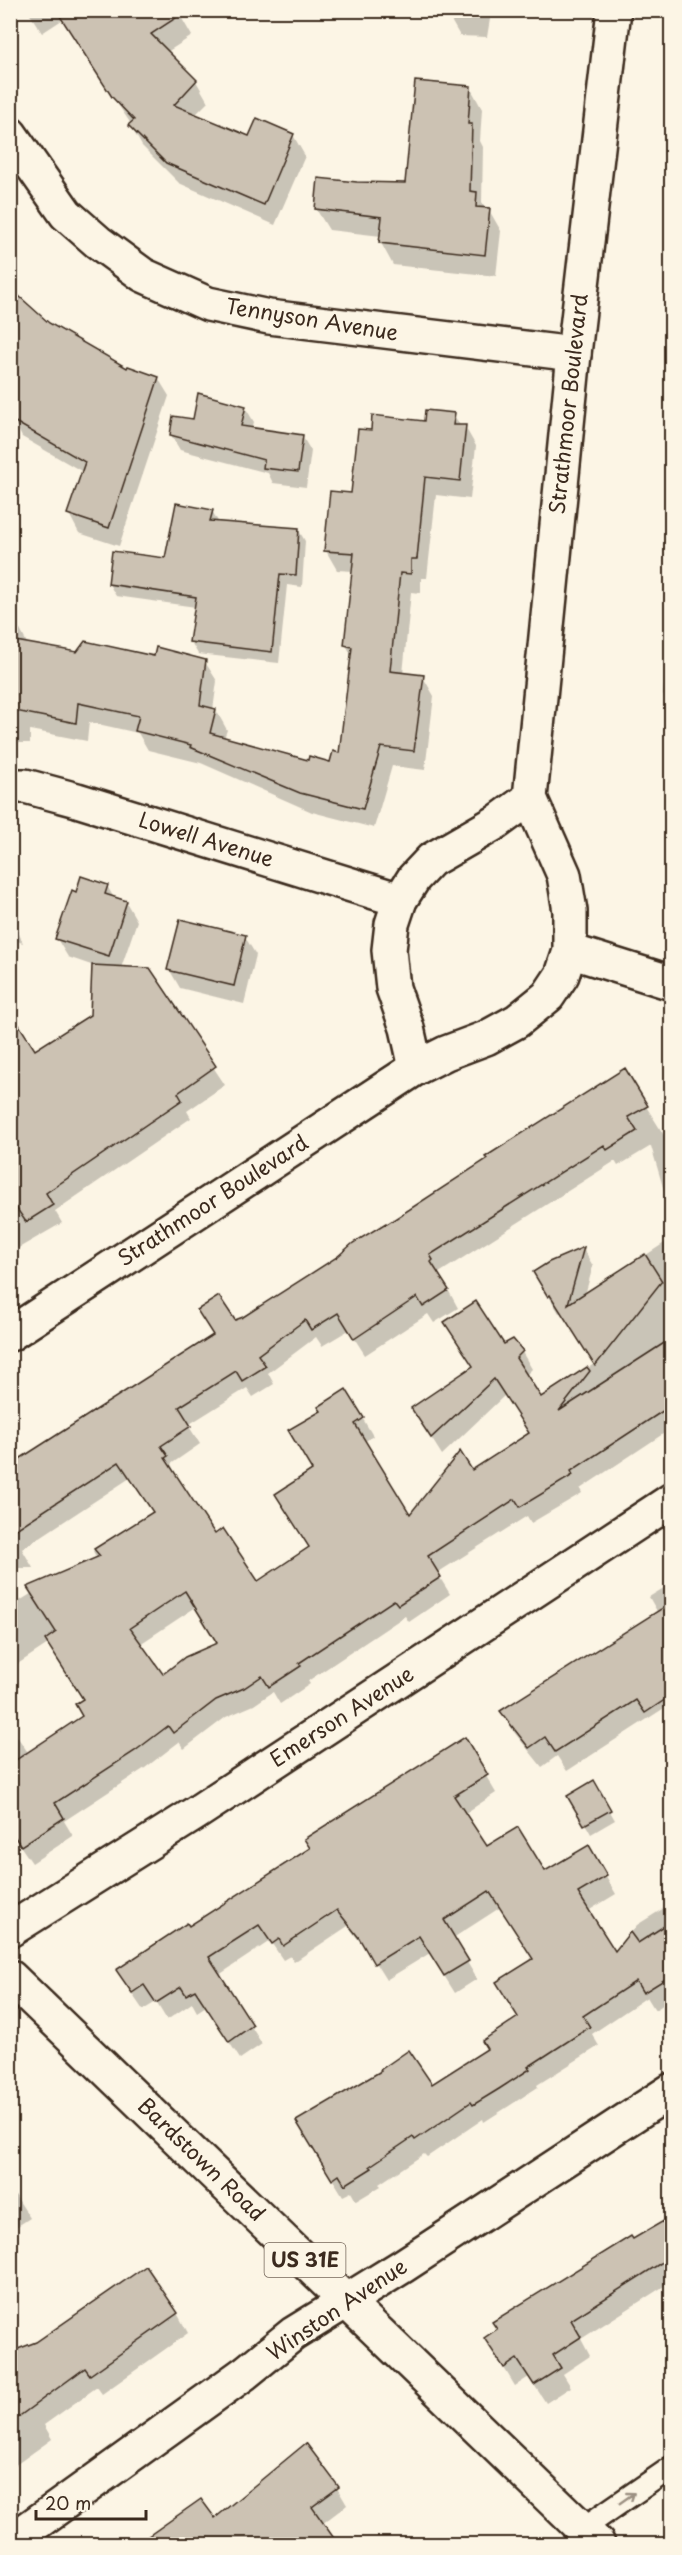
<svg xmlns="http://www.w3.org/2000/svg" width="682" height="2555" font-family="'Playpen Sans',sans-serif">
<rect width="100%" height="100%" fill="#fcf5e5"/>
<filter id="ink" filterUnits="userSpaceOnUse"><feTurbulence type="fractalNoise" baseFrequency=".0167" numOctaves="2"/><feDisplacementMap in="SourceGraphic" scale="12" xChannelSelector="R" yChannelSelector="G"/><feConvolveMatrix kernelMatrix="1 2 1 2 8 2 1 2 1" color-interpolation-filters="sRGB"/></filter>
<g filter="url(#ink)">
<g fill="#0003" fill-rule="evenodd">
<path d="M27,10h150l15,26 -25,16 29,29 12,21 -13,13 55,23 43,-3 12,21 -30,69 -96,-42 -37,-37 -12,-21 1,-1 -69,-104 -20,13z"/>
<path d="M421,10h85v4l-15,-1 -4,24 -27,-1 -11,-19 -25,-1z"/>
<path d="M470,87l12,22 -2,32 3,6 -1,55 4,7 3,1 12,21 -5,45 -103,-11 -12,-22v-7l-52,-6 -13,-21 41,-25h50z"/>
<path d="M49,325l79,45 30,8 11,18 -50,150 -40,-13 -10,-19 14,-42 -61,-35 -10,-19z"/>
<path d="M245,407l9,15 -2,7 50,7 9,15 -5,36 -33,-4 -5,-10 -88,-23 -9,-15 23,-14z"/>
<path d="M454,415l7,12h4l11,19 -6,53 -34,-4 -9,83h-6v15l-10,-1 -8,82 20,3 11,19 -9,74 -33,-4 -18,62 -62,-16 -111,-49 -53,-13 -10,-17 -49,-11 -2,19 -57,-11v13h-20v-116l8,-1 10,19 49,9 128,8 12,19 -4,29h3l11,20 -3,8 85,24 22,2 9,-9 12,-99 -6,-11 7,-74 -16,-1 -11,-19 26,-57 20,-62 53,-9z"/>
<path d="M212,511l7,12 79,6 7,12 -3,46 -15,-2 -8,78 -81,-9 -7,-12 5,-35 -80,-11 -7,-12 57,-24z"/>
<path d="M672,600v127l-5,-7 2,-15 -6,-10z"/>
<path d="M107,886l7,12 12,4 11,19 -16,47 28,2 76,115 -38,26 4,7 -136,93 7,12 -52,30v-239l25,38 57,-37 2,-49 -26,-9 -11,-18 20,-45z"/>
<path d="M10,913l13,30 -13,-4z"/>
<path d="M245,937l11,18 -12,49 -64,-16 -11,-19z"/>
<path d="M624,1071l48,77v70l-21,-72 -33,20 -3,-5 -176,112 19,35 -24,15 -6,-9 -63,41 -16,-25 -27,16 -6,-9 -48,36 6,11 -21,13 -6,-9 -59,37 12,19 -29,20 5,10 -2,1 40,61 44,47 53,-35 3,-77 -23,-40 72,-12 10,17 -9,6 46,75 61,-45 59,-38 -25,-39 -63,60 -29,-46 91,-62 18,5 10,17 -7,7 16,23 53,-35 -32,-52 -3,1 -24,-40 48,-24 10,17 -8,29 87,-57v190l-92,61 2,4 -51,30 -4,-7 -90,57 13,21 -41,28 -4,-6 -97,65 2,3 -30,20 -7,-12 -19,13 -28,12 -42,32 -5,-7 -34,26 -81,53 9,15 -41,27 -22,-32v-105l19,28 55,-37v-17l-36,-56 -38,25v-62l51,-32 36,-16 -4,-8 61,-38 -24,-35 -108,71 11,19h-23v-102l225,-144 9,-3zM196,1607l23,37 -56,32 -23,-32z"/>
<path d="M672,1583v120l-105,68 -10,-15 -15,11 -28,-35 -12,-20 156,-99 -9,-16z"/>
<path d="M464,1739l32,54 -32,21 23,34 58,25 43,-26 28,47 -28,17 27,42 22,-28 35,-22v96l-17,11 -8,-13 -55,37 7,12 -62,39 1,2 -29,19 -25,16 -1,-3 -56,38 -3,-3 -45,30 2,2 -25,15 -5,-9 -8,4 -35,-57 124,-53 57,-36 30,-32 16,-58 -34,-53 -48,31 24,41 -22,14 -25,-40 -44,27 -15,-24 -23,-30 -54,36 -4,-6 -7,4 -13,-19 -51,34 43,69 -22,15 -34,-53 -9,6 -5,-9 -25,17 -11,-18 -13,8 -15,-22 61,-60 122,-79z"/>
<path d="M593,1782l22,38 -24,14 -21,-37z"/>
<path d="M10,2187l20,31 -20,13z"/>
<path d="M672,2217v64l-91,58 9,17 -27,18 8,13 -25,16 -17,-26 -14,9 -29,-48 12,-9 -4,-7 54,-34 1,2z"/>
<path d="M177,2313l11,20 -86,61 -5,-7 -53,38 8,14 -42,30v-127l9,13z"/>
<path d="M337,2488l10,17 -25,19 14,20h-168l-8,-13 54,-11z"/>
</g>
<g fill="#ccc2b3" stroke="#3b2a1e" stroke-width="1.5" fill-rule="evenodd">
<path d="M56,10h132l-37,24 46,46 -23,25 75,31 8,-18 37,16 -30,71 -98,-42 -38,-38 6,-5 -22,-23z"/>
<path d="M415,81l56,5 -3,38h4l-2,67 7,1 -1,15 14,1 -5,47 -106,-12 3,-26 -67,-8 3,-31 39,4 48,1z"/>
<path d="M10,288l39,35 78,45 1,-2 31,11 -50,151 -42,-14 18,-52 -75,-43z"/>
<path d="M198,393l48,13 -5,20 62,9 -5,37 -35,-4 1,-8 -94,-25 3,-19 20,3z"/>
<path d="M425,410l30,3 -2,12h13l-6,56 -35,-4 -8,82h-6v15l-11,-1 -10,98 34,4 -10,76 -33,-4 -18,62 -63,-16 -110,-46 1,-2 -56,-14 4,-15 -61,-13 -2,20 -66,-13v-70l67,12 8,-11 69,15 2,-9 50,13 -6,45 16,4 -6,24 98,27 1,-4 21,6 3,-11 6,2 13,-106 -8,-2 10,-92 -30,-2 6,-60 21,2 7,-64 13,1 1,-15 52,6z"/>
<path d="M176,503l37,7 -3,11 89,7 -3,47 -16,-1 -8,78 -83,-10 7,-45 -88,-13 4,-33 53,7z"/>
<path d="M81,876l27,9 -3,9 22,7 -18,55 -54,-17 17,-49 4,2z"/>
<path d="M180,919l66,16 -12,51 -67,-16z"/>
<path d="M92,965l58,3 66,98 -38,27 4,7 -136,93 7,12 -27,17 -16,-23v-188l25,39 55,-35z"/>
<path d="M625,1068l23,38 -20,11 9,14 -30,19 -3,-5 -174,110 3,5 -2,2 18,28 -26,17 -6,-10 -63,42 -16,-26 -27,17 -6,-10 -47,35 8,11 -24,15 -6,-10 -57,36 12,19 -30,20 7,10 -3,2 50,76 8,-6 35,53 51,-34 -34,-53 37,-24 -24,-40 33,-19 -3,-4 28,-18 18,29 -9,6 55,90 50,-63 12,19 57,-37 -35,-54 -63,59 -20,-30 62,-42 -29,-44 32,-21 28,43 9,-5 10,12 -7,7 25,39 46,-30 3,4 -31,40 113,-73v67l-101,66 2,4 -53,32 -5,-8 -87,57 13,21 -43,28 -4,-5 -95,63 2,3 -32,21 -7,-11 -18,12 -28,12 -43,33 -5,-7 -33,25 -80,52 9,15 -43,28 -11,-16v-66l72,-48 -7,-12 8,-5 -38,-59 11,-8 -29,-45 73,-31 -6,-7 59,-37 -34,-50 -109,71v-68l203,-130 -16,-25 22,-14 16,24 8,-3 94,-60 16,-14 33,-20 1,1 100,-65 -2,-2zM185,1591l32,52 -32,14 -22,17 -33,-46z"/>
<path d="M584,1247l-16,57 77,-50 17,27 -67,85 -45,-71 -2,2 -15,-25 16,-10z"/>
<path d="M672,1602v93l-27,18 -9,-13 -81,52 -10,-15 -16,11 -29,-37z"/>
<path d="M465,1737l23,38 -34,21 33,50 31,-19 27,44 44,-26 18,31 -29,17 37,58 15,-19 8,11 34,-22v54l-29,18 -7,-12 -53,35 7,11 -62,40 2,2 -31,20 -26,16 -2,-3 -56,38 -2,-3 -43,29 2,2 -27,17 -6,-10 -7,5 -36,-59 85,-50 -1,-1 29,-20 23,34 55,-35 -5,-8 36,-24 -22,-35 37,-23 -44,-68 -45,29 25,41 -25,15 -25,-40 -45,28 -15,-26 -22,-28 -54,36 -4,-7 -7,5 -13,-19 -50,32 44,68 -24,17 -34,-52 -9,5 -5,-8 -25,16 -12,-18 -12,8 -16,-23 71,-47 2,3 121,-78 -6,-9z"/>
<path d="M594,1780l17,30 -27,15 -17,-29z"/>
<path d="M672,2216v40l-101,64 10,17 -28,18 8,13 -27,17 -17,-26 -13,9 -20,-30 13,-9 -5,-7 139,-86 2,3z"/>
<path d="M146,2266l32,47 -88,62 -5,-7 -75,55v-71l26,-10z"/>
<path d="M306,2443l33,44 -27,20 26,37h-201l64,-45 14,19z"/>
</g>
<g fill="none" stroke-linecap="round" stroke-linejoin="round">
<g stroke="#3b2a1e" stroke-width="26">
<path id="lane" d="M582,2529l90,-62"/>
</g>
<g stroke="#3b2a1e" stroke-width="38">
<g id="street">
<path d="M10,134l56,80 32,28 45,33 65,29 61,13 305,37"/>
<path d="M10,786h15l52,14 323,100"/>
<path d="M530,798l-33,24 -66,38 -17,18 -14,22 -8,24 -3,26 4,38 14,40 9,40 30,-15 40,-15 31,-17 31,-25 14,-21 8,-24v-40l-6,-36 -34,-77 44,-444 40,-344"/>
<path d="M570,951l102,32"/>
<path d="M10,1334l406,-266"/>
<path d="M10,1930l186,-117 476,-313"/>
<path d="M10,2542l235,-169 48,-39 110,-68 269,-176"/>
</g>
</g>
<g stroke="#3b2a1e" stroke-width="38">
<path id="primary" d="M10,1977l588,567"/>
</g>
<use href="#lane" stroke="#fcf5e5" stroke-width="21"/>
<use href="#street" stroke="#fcf5e5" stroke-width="33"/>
<use href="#primary" stroke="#fcf5e5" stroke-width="33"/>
</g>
<defs><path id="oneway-shaft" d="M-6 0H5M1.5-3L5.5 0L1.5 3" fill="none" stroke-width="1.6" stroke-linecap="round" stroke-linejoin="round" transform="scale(1.5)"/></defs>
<use stroke="#9c9082" href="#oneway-shaft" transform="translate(627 2498) rotate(-35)"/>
</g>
<g text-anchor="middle" stroke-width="6" stroke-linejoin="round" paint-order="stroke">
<rect fill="#fcf5e5" stroke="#75675a" stroke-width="1.5" x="264.5" y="2243" width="81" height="34" rx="4.5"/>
<g font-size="20" font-weight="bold" fill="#3b2a1e">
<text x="305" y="2267">US 31E</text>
</g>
<g font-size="21" fill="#3b2a1e" stroke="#fcf5e5">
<text transform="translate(312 320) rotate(9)" y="7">Tennyson Avenue</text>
<text transform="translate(569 404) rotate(-84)" y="7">Strathmoor Boulevard</text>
<text transform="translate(206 840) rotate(17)" y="7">Lowell Avenue</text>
<text transform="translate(213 1201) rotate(-33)" y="7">Strathmoor Boulevard</text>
<text transform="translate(342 1717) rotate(-33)" y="7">Emerson Avenue</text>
<text transform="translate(201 2160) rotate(44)" y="7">Bardstown Road</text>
<text transform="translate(337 2310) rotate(-34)" y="7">Winston Avenue</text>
</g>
</g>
<rect width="682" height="2555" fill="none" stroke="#fcf5e5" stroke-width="36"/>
<rect x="18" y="18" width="646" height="2519" fill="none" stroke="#3b2a1e" stroke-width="2" filter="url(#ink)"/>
<path d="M36 2510v9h110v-9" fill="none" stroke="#3b2a1e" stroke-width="3"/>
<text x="45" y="2510" font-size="18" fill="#3b2a1e" stroke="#fcf5e5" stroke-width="4.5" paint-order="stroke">20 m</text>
</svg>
